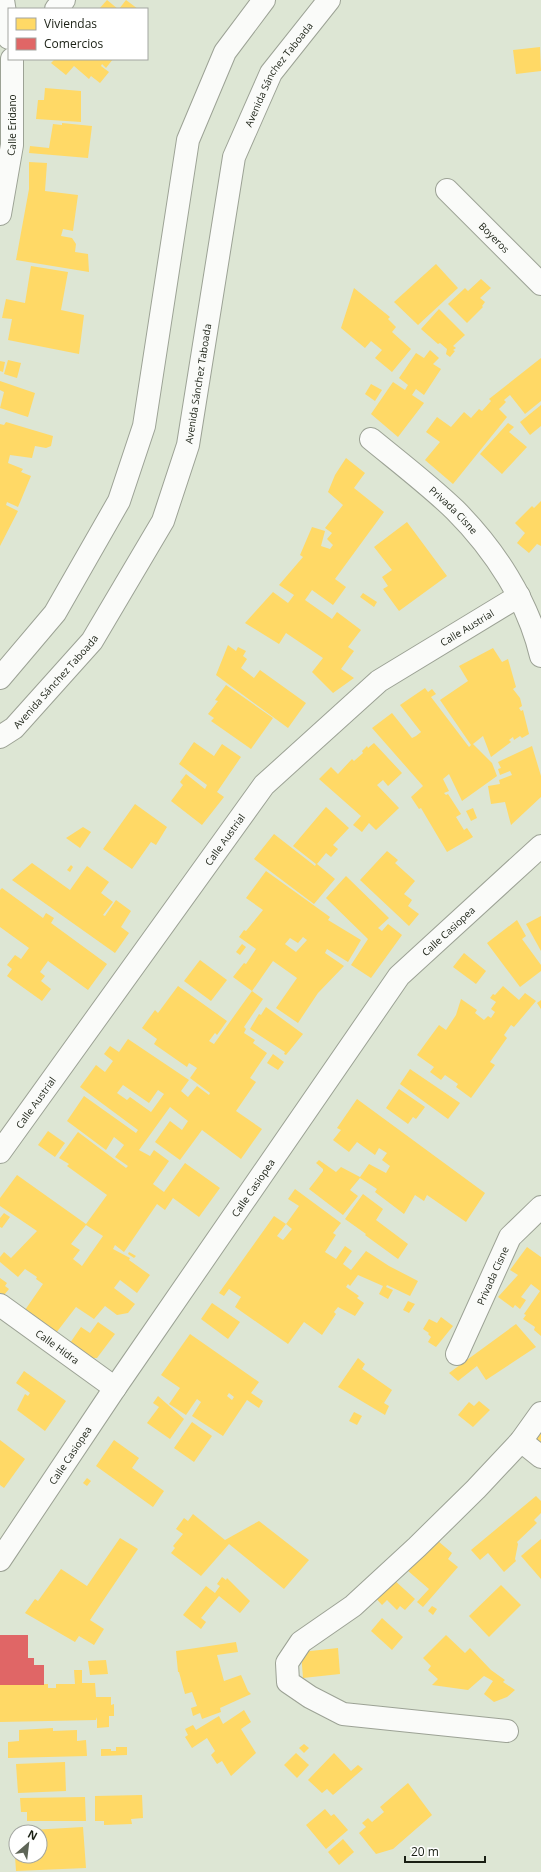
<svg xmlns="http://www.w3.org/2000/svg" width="541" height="1872" font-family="'Open Sans',sans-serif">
<rect width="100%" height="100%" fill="#dde6d4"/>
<g fill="#ffd966" fill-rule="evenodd">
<path d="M107,0l11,9h-19z"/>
<path d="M126,0l12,9h-19z"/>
<path d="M540,47l1,24 -25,3 -3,-24z"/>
<path d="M55,59l13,1 2,-1h43l-7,9 -4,-4 -1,2 8,6 -9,11 -9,-7 -2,3 -15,-13 -8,9 -15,-12z"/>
<path d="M45,88l36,3v31l-45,-3 2,-19h6z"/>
<path d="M62,123l30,3 -4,32 -59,-5 1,-7 19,2 4,-24 9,1z"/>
<path d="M29,162l18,1 -2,28 33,4 -5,36 -10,-2 -2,7 11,2 4,6 -1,8 13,2 1,18 -73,-12 13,-71z"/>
<path d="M436,264l22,24 -40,37 -24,-23z"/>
<path d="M31,266l37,6 -7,38 23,5 -5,39 -71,-14 4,-21 -10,-1 4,-19 19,4z"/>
<path d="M481,279l10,9 -11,10 5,4 -3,4 1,1 -16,16 -19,-19 17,-16 3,3z"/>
<path d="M354,288l36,29 -2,2 8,8 -4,5 19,17 -19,23 -17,-14 7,-8 -11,-9 -6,7 -24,-20z"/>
<path d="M439,309l26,26 -12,11 3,2 -3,2 2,1 -5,6 -4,-3 1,-5 -7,-6 -2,1 -17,-15z"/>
<path d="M430,350l9,8 -6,6 8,5 -17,26 -8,-6 -4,6 12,8 -26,34 -27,-23 22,-32 12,8 3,-5 -9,-7 17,-25 8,5z"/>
<path d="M541,358v43l-16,13 -15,-19 -6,5 2,2 -7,7 8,8 -54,67 -28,-24 15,-18 -14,-10 11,-15 14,10 13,-15 7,6 8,-9 3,2 9,-10 -2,-2z"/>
<path d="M8,360l13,3 -4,15 -13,-4z"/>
<path d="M0,361l5,1 -2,10 -3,-1z"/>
<path d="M0,381l35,12 -7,24 -28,-9 4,-16 -4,-2z"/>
<path d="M371,384l11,6 -7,11 -10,-7z"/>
<path d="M541,405v21l-11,9 -10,-13z"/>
<path d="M6,422l47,14 -2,10 -5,2 -11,-2 -3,12 -22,-3 -2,8 15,6 -2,3 10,4 -13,31 -11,-5 -1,3 12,6 -18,35v-122l4,1z"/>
<path d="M508,423l6,4 -5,5 18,15 -25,27 -22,-20z"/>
<path d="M346,458l19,15 -11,15 30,24 -49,67 11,8 -13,18 -21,-15 -7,10 27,19 5,-7 24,18 -13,17 6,4 -13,18 13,9 -21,15 -21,-21 11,-14 -37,-25 -7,11 -34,-21 28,-31 15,11 6,-8 -15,-10 24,-28 -3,-2 12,-28 13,4 -4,15 9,3 3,-4 -6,-6 5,-6 -7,-5 18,-23 -15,-13 7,-17z"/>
<path d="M541,501v45l-4,-2 -8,9 -12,-10 8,-10 -10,-10 17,-17 2,2z"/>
<path d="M407,522l40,54 -48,35 -16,-22 5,-3 -6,-9 10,-7 -18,-23z"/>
<path d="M363,593l14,9 -3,5 -14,-10z"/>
<path d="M228,645l8,6 2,-4 8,4 -3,5 4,3 -6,9 13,10 6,-8 46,33 -18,25 -72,-53z"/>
<path d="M493,648l9,14 6,-3 8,28 -3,2 7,9 2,8 -3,2 2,3 2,-1 6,24 -7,4 -2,-2 -6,4 -1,-3 -4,3 2,2 -20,15 -8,-21 -10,8 19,19 5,13 -35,25 -13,-27 -6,5 6,12 -5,2 2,2 2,-1 13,20 -5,3 8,13 3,-2 6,9 -26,15 -26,-44 -2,1 -8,-12 12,-11 -51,-58 20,-15 20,25 4,-2 5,-4 -21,-27 25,-17 3,4 4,-3 4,5 -5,3 38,50 2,-2 -31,-45 28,-19 -9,-15z"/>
<path d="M226,685l47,33 -22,31 -40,-28 3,-3 -6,-4 10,-13 -3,-1z"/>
<path d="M194,742l20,14 8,-12 19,13 -24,35 7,5 -22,28 -31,-24 12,-16 -3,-3 6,-8 19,15 2,-4 -28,-21z"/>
<path d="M374,743l28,30 -14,13 -5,-6 -6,5 22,23 -23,22 -7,-7 -7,9 -9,-7 8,-9 -42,-37 12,-12 7,7 14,-15 2,2 9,-8 -1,-2 5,-5 1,2z"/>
<path d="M532,746l9,30v21l-30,28 -6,-23 -14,2 -3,-18 12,-2 -1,-4 13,-5 -2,-4 -10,4 -2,-6 3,-1 -3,-6z"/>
<path d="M135,804l32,23 -11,18 -5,-3 -19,27 -29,-20z"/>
<path d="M326,807l23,21 -16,17 5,4 -7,8 -5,-4 -9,11 18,15 -21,25 -60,-45 20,-25 41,32 1,-2 -23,-18z"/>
<path d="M473,808l4,10 -6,3 -5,-10z"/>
<path d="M83,827l8,5 -11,16 -14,-10z"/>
<path d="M387,851l11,9 -3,3 20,18 -11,13 8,6 -4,6 11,8 -10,12 -49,-46z"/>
<path d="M32,863l38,27 17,-24 22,16 -8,11 12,9 -10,13 2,1 11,-16 15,11 -10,16 8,6 -14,20 -103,-73z"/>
<path d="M71,865l2,2 -3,5 -3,-2z"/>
<path d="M266,871l64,46 -2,3 33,20 -13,22 -21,-13 -2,4 19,13 -26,27 -20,30 -22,-15 21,-30 -24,-17 -21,30 -19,-14 11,-14 2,1 10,-15 -17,-12 5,-7 2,1 17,-21 -17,-12zM303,937l4,3 -11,12 -11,-8 5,-6 8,5z"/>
<path d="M346,876l43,42 -11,10 4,3 6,-7 14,11 -31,43 -20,-13 17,-26 -42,-41z"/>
<path d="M2,888l41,30 3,-5 8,5 -3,5 56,41 -19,26 -40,-29 -8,11 5,4 -4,5 10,8 -9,12 -35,-25 5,-7 -5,-4 8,-10 6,4 8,-11 -29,-21v-37z"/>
<path d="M541,916v35l-15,-27z"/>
<path d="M517,920l9,16 -4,3 19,26v6l-21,16 -33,-44z"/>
<path d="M242,944l4,3 -6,8 -4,-3z"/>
<path d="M464,953l22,18 -10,13 -23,-17z"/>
<path d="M200,960l27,20 -16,21 -27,-20z"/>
<path d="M178,986l49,35 -10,14 -2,-2 -6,8 5,3 38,-53 11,8 -19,28 2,2 -2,4 11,7 -2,3 14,10 -17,25 6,4 -20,29 26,18 -21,30 -39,-29 -22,30 -25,-18 15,-21 12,9 6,-9 -18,-14 -31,43 11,6 4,-6 15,11 -16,23 11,8 21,-29 35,25 -21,29 -26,-19 -8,12 -8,-6 -33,48 -9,-7 -2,4 17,9 -1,2 21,15 -13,18 -17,-13 -6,8 21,16 -7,9 -11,2 -12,-9 -11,13 -18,-12 -20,26 -31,-23 18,-26 -7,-5 1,-2 -12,-8 -7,8 -18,-15v-5l4,-5 7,6 26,-27 -37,-25v-8l17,-23 69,49 8,-11 13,-18 -40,-29 2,-2 -10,-6 19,-26 48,36 2,-2 -13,-9 9,-12 -10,-8 -8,13 -39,-29 17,-25 52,37 2,-3 -58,-43 16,-22 9,7 8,-11 -9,-7 6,-8 9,6 9,-13 61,41 -8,11 7,6 9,-11 12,9 1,-2 -20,-15 7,-10 -8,-5 -2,4 -33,-23 3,-5 -15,-11 13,-18 3,3zM123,1085l26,18 9,-13 6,4 -13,18 -21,-15 -3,3 -10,-7zM86,1225l17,11 -21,30 -9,-7 7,-9 -9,-6z"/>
<path d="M503,986l16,14 6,-7 11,8 -22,26 -3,-2 -7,10 3,3 -17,24 5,3 -24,33 -15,-11 2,-3 -13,-9 -4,5 -11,-8 4,-5 -17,-12 22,-30 7,5 10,-15 5,-16 16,11 -2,3 9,7 4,-4 3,2 4,-6 -4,-3 5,-7 -6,-4 3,-4 2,1z"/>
<path d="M541,1000v9l-4,-6z"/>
<path d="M266,1007l37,27 -17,21 -2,-1 1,-2 -35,-23 9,-15 2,1z"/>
<path d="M273,1054l11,8 -6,8 -11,-7z"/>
<path d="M410,1069l50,34 -12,16 -48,-35z"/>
<path d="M399,1089l26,18 -9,12 -3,-2 -5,7 -22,-16z"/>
<path d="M357,1099l128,94 -19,29 -39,-27 -3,6 -9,-6 -11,19 -29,-22 2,-3 -17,-11 -10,12 8,6 -15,19 -34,-26 14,-18v-2l-7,-6 3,-3 17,12 5,-5 19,10 9,-13 17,9 4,-7 -8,-6 5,-7 -8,-5 -4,7 -18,-13 -8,10 -16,-12 8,-10 -4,-2z"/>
<path d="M48,1131l17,12 -10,14 -17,-12z"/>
<path d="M295,1189l46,34 -8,10 3,2 -11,17 11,7 9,-13 7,5 -9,13 8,6 15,-19 23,15 29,15 -8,15 -23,-11 -1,2 7,3 -5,9 -9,-5 4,-8 -25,-11 -8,11 -2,-2 -2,3 13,9 -2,2 7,5 -9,13 -17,-9 -4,5 2,2 -14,21 -18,-13 -16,22 -53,-37 6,-10 -12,-8 -5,7 -5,-3 55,-77 12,8 -9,12 6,4 9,-11 -6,-5 13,-18 -11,-7z"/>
<path d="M363,1194l20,15 -7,11 32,24 -10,15 -33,-24 1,-1 -21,-15z"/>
<path d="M4,1213l6,4 -8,11 -2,-1v-9z"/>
<path d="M527,1247l14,10v79l-7,-6 1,-3 -12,-8 3,-4 -2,-1 16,-23 -9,-7 -10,13 5,3 -6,9 -5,-4 -2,3 -15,-11 20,-22 -8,-5z"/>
<path d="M129,1252l7,4 -2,2 -6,-4z"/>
<path d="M0,1278l7,5 -2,3 4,3 -5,6 -4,-2z"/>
<path d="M408,1301l7,3 -6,9 -6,-3z"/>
<path d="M212,1303l28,19 -12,17 -27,-20z"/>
<path d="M441,1317l12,9 -17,21 -8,-5 3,-5 -3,-3 1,-1 -6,-4 6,-10 8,4z"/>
<path d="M98,1322l17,12 -18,24h-5l-22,-15 11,-16 9,6z"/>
<path d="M516,1324l20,23 -50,33 -9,-14 -19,15 -9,-8z"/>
<path d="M190,1334l69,48 -8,11 12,8 -4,7 -12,-8 -24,36 -31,-20 9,-14 -4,-3 -11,16 -17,-11 11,-16 -19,-13zM229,1393l5,4 -2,3 -5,-4z"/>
<path d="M358,1358l7,6 -3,5 30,21 -8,13 5,3 -4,9 -47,-28z"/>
<path d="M24,1371l42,30 -21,30 -28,-21 8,-16 3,2 2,-3 -14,-10z"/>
<path d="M158,1396l26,23 -14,20 -23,-16 12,-16 -6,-4z"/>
<path d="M479,1401l11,9 -17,17 -15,-12 11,-13 5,4z"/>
<path d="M354,1412l8,4 -5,9 -8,-4z"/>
<path d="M192,1422l20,14 -18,26 -20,-14z"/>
<path d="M541,1426v24l-12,-11z"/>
<path d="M0,1440l25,19 -21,29 -4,-3z"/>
<path d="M114,1440l25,18 -7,10 32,23 -11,16 -57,-41z"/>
<path d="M87,1478l4,3 -4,5 -4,-3z"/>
<path d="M536,1496l5,5v12l-7,7 3,3 -20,19 1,2 -3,15 1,2 -12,11 -16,-19 -8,7 -9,-10z"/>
<path d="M193,1514l32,26 34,-19 50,39 -25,29 -55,-45 -28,32 -30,-23 4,-5 -2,-2 10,-12 -7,-5 8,-11 4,3z"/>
<path d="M120,1538l18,11 -48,71 14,9 -10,16 -15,-9 -4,6 -50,-29 10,-14 3,2 23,-32 26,17z"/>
<path d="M541,1539v40l-20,-23z"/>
<path d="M438,1541l14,12 -4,6 10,8 -35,40 -6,-5 12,-13 -22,-19z"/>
<path d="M222,1577l4,3 1,-2 23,23 -10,12 -21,-17 -18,22 5,4 -5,7 -18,-14 23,-29 9,7 5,-7 -3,-2z"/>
<path d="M393,1579l22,20 -10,11 -5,-4 -3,4 -10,-10 -5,5 -9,-10z"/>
<path d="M501,1585l20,20 -32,32 -20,-21z"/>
<path d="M432,1606l5,3 -4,6 -5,-4z"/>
<path d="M382,1618l21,19 -11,13 -21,-19z"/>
<path d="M446,1635l19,18 5,-5 21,22 14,10 -2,2 12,8 -8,7 -13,5 -10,-8 9,-13 -9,-5 -16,14 -36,-5 6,-6 -10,-9 3,-4 -8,-8z"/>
<path d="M236,1642l2,10 -21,3 7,26 17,-6 7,16 3,3 -31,14 1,4 -19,7 -2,-6 -7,3 -2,-8 6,-2 -5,-14 -7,2 -6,-22h-1l-2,-21z"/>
<path d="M338,1648l2,26 -37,4 -2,-26z"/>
<path d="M106,1660l2,14 -18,1 -2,-14z"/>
<path d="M74,1670h8v13h13l1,14h15v8l3,-1v12h-5v11l-12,1v-11l-1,3 -96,2v-37l48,-1v4h8v-4h19z"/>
<path d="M244,1710l7,12 -10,7 15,24 -25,23 -9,-15 -5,3 -6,-9 4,-4 -8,-13 -15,10 -7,-11 3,-2 -3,-6 8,-4 3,5 23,-14 4,8z"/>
<path d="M53,1728v3l24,-1v11l9,-1 1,16 -79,2v-16l11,-1v-11z"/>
<path d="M304,1744l5,4 -5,5 -5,-5z"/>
<path d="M116,1747h11v8l-26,1v-7h10v2h5z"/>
<path d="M296,1753l13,12 -12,13 -13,-13z"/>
<path d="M334,1753l17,18 7,-6 5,4 -30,26 -6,-6 -5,4 -14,-13z"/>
<path d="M65,1762l1,29 -48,2 -2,-29z"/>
<path d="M408,1783l24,32 -39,34 -17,5 -17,-21 7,-6 -4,-4 6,-5 4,4 12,-10 -4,-5z"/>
<path d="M142,1795l1,23 -12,1 1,5 -28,1v-4h-9v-25z"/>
<path d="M85,1797l1,24h-59v-9h-6l-1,-14z"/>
<path d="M325,1809l6,7 3,-2 14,16 -22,19 -20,-24z"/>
<path d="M83,1827l3,41 -70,3 -1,-15h25v-24h-24l-1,20 -1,-21z"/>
<path d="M343,1839l11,13 -15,13 -11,-13z"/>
</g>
<path fill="#e06666" d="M0,1635h28v23h6v7h10v20h-44z"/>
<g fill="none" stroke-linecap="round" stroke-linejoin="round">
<g stroke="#9ca295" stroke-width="24">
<g id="street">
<path d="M3,0l6,38"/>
<path d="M56,9l8,-9"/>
<path id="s1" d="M447,190l94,94"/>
<path id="s2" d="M0,214l12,-69v-86"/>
<path id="s3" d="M371,439c28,23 58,46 84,71 40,40 73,91 86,146"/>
<path id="s4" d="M0,1152l264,-367 115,-104 140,-85"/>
<path id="s5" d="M0,1305l115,83"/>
<path id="s6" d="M457,1354l53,-117 31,-30"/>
<path d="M521,1441l20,16"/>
<path d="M507,1731l-164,-17 -33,-17 -22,-15 -1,-19 14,-21 52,-36 64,-59 59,-58 45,-48 20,-28"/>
</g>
</g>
<g stroke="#9ca295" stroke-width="24">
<g id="secondary">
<path d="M0,678l55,-65 64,-112 25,-75 44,-286 37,-88 39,-52"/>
<path id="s7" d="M0,737l14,-9 78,-87 71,-120 25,-76 46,-288 37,-84 58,-73"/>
<path id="s8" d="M0,1560l115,-172 284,-412 142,-130"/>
</g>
</g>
<use href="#street" stroke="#fafbf9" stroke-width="22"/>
<use href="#secondary" stroke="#fafbf9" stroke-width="22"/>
</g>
<g text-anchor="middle" stroke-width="4" stroke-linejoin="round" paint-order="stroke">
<g font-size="10" fill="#1a2014" stroke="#fff">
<text dy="4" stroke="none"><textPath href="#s7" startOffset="739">Avenida Sánchez Taboada</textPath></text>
<text dy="4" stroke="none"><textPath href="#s2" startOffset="90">Calle Eridano</textPath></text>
<text dy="4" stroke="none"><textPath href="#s1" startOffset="67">Boyeros</textPath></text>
<text dy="4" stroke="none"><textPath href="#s7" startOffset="415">Avenida Sánchez Taboada</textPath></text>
<text dy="4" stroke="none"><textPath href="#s3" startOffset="109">Privada Cisne</textPath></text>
<text dy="4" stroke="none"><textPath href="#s4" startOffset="710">Calle Austrial</textPath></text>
<text dy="4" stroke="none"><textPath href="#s7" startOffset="79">Avenida Sánchez Taboada</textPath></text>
<text dy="4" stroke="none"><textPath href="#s4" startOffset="385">Calle Austrial</textPath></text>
<text dy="4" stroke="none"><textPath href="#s8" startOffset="774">Calle Casiopea</textPath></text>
<text dy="4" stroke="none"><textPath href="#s4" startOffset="61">Calle Austrial</textPath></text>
<text dy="4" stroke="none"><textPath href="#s8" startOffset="450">Calle Casiopea</textPath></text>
<text dy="4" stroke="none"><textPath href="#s6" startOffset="86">Privada Cisne</textPath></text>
<text dy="4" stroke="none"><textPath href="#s5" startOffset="71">Calle Hidra</textPath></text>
<text dy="4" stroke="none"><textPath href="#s8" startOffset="126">Calle Casiopea</textPath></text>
</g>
</g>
<rect x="8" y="8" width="140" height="52" fill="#ffffff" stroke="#a3a6a1"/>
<rect x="16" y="18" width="20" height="12" fill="#ffd966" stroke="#a3a6a1"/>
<text x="44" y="28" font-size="12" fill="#1a2014">Viviendas</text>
<rect x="16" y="38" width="20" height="12" fill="#e06666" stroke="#a3a6a1"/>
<text x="44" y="48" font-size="12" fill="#1a2014">Comercios</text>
<g transform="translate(28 1844) rotate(28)"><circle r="19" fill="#ffffff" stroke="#a3a6a1"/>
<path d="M0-3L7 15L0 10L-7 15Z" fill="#5e6557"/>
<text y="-6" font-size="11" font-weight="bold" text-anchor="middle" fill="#1a2014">N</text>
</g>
<path d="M405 1856v6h80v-6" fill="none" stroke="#1a2014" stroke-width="2"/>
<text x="411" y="1856" font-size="12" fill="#1a2014" stroke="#ffffff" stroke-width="3" paint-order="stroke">20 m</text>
</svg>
